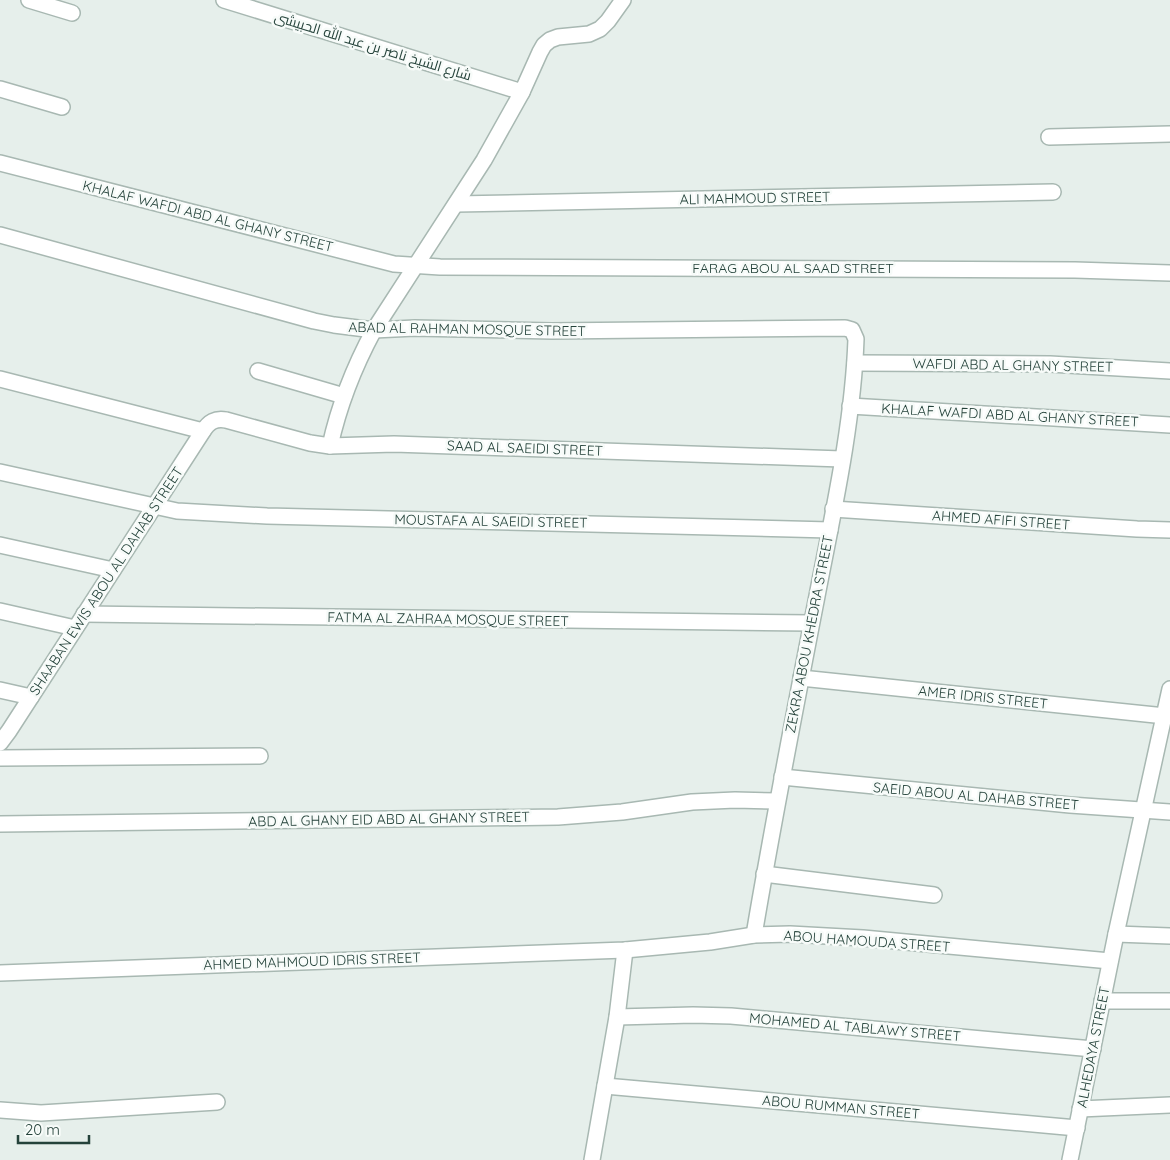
<svg xmlns="http://www.w3.org/2000/svg" width="1170" height="1160" font-family="Quicksand,Cairo,sans-serif">
<rect width="100%" height="100%" fill="#e6efeb"/>
<g fill="none" stroke-linecap="round" stroke-linejoin="round">
<g stroke="#a8b8b2" stroke-width="18">
<g id="street">
<path d="M29,0l43,13"/>
<path d="M224,0l298,92"/>
<path d="M0,89l62,18"/>
<path d="M1049,137l121,-3"/>
<path d="M0,163l394,101 46,3 635,3 95,3"/>
<path d="M456,204l597,-12"/>
<path d="M0,235l314,86 20,4 40,5 41,-2 137,3 293,-3 7,2 4,9c-3,85 -23,174 -39,257 -22,113 -44,226 -63,339"/>
<path d="M855,363l195,1 120,7"/>
<path d="M258,371l86,25"/>
<path d="M0,379l203,52"/>
<path d="M850,406l320,19"/>
<path d="M330,446c9,-41 24,-79 44,-116l110,-170 38,-68 18,-40 4,-7 6,-5 8,-3 31,-3 11,-5 8,-8 15,-21"/>
<path d="M0,472l177,39 90,5 563,14"/>
<path d="M833,509l304,20 33,1"/>
<path d="M0,545l113,25"/>
<path d="M0,611l75,17"/>
<path d="M84,614l727,9"/>
<path d="M801,678l364,38"/>
<path d="M0,690l31,7"/>
<path d="M0,743l9,-12 194,-300c6,-9 12,-13 23,-11l84,23 20,3 64,-2 448,15"/>
<path d="M0,758l260,-2"/>
<path d="M782,777l288,28 100,7"/>
<path d="M0,824l558,-7 64,-5 70,-10 43,-2 42,1"/>
<path d="M764,874l170,21"/>
<path d="M1116,934l54,2"/>
<path d="M0,973l625,-23 85,-8 44,-7 36,-1 73,4 247,23"/>
<path d="M1102,1001h68"/>
<path d="M617,1017l76,-2 38,1 362,33"/>
<path d="M605,1086l472,42"/>
<path d="M1080,1109l90,-4"/>
<path d="M0,1110l41,3 176,-11"/>
<path d="M592,1160l25,-143 8,-67"/>
<path d="M1070,1160l46,-226 54,-245"/>
</g>
</g>
<use href="#street" stroke="#fff" stroke-width="15"/>
</g>
<g text-anchor="middle" stroke-width="5" stroke-linejoin="round" paint-order="stroke">
<g font-size="14" fill="#24423a" stroke="#f7fbf9">
<text transform="translate(373 46) rotate(17)" y="5">شارع الشيخ ناصر بن عبد الله الحبيشى</text>
<text transform="translate(755 198) rotate(-1)" y="5">ALI MAHMOUD STREET</text>
<text transform="translate(208 216) rotate(14)" y="5">KHALAF WAFDI ABD AL GHANY STREET</text>
<text x="793" y="273">FARAG ABOU AL SAAD STREET</text>
<text transform="translate(467 329) rotate(1)" y="5">ABAD AL RAHMAN MOSQUE STREET</text>
<text transform="translate(1013 365) rotate(1)" y="5">WAFDI ABD AL GHANY STREET</text>
<text transform="translate(1010 415) rotate(3)" y="5">KHALAF WAFDI ABD AL GHANY STREET</text>
<text transform="translate(525 448) rotate(2)" y="5">SAAD AL SAEIDI STREET</text>
<text transform="translate(1001 520) rotate(4)" y="5">AHMED AFIFI STREET</text>
<text transform="translate(491 521) rotate(1)" y="5">MOUSTAFA AL SAEIDI STREET</text>
<text transform="translate(106 581) rotate(-57)" y="5">SHAABAN EWIS ABOU AL DAHAB STREET</text>
<text transform="translate(448 619) rotate(1)" y="5">FATMA AL ZAHRAA MOSQUE STREET</text>
<text transform="translate(809 634) rotate(-79)" y="5">ZEKRA ABOU KHEDRA STREET</text>
<text transform="translate(983 697) rotate(6)" y="5">AMER IDRIS STREET</text>
<text transform="translate(976 796) rotate(5)" y="5">SAEID ABOU AL DAHAB STREET</text>
<text transform="translate(389 819) rotate(-1)" y="5">ABD AL GHANY EID ABD AL GHANY STREET</text>
<text transform="translate(867 941) rotate(4)" y="5">ABOU HAMOUDA STREET</text>
<text transform="translate(312 961) rotate(-2)" y="5">AHMED MAHMOUD IDRIS STREET</text>
<text transform="translate(855 1027) rotate(5)" y="5">MOHAMED AL TABLAWY STREET</text>
<text transform="translate(1093 1047) rotate(-79)" y="5">ALHEDAYA STREET</text>
<text transform="translate(841 1107) rotate(5)" y="5">ABOU RUMMAN STREET</text>
</g>
</g>
<path d="M18 1135v8h71v-8" fill="none" stroke="#24423a" stroke-width="2.5"/>
<text x="25" y="1135" font-size="15" fill="#24423a" stroke="#f7fbf9" stroke-width="4" paint-order="stroke">20 m</text>
</svg>
